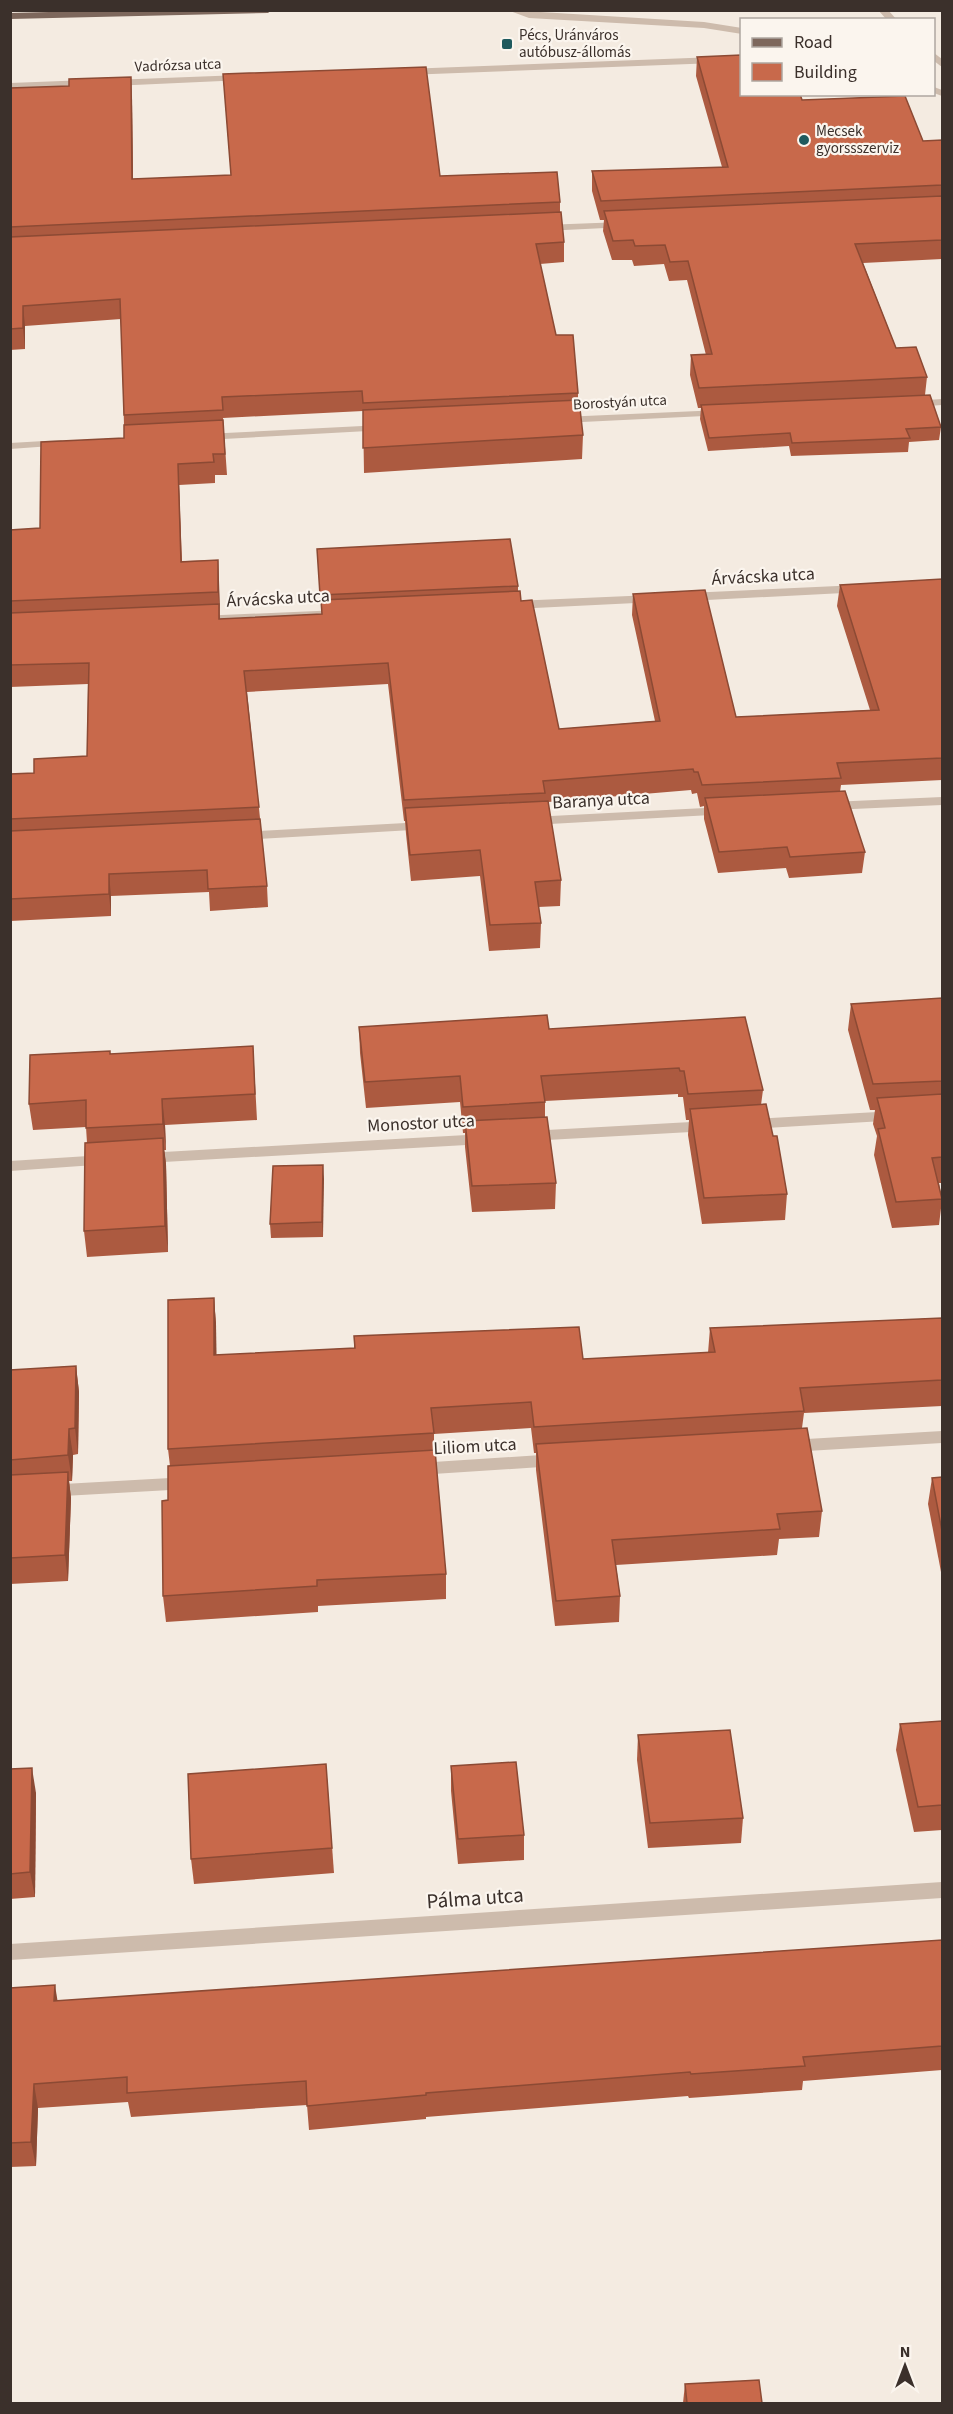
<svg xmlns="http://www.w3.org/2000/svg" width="953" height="2414" font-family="'Source Sans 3',sans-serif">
<rect width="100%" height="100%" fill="#f4ebe1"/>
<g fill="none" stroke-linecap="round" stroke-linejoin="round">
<g fill="#cdbbac" fill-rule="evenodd">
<path d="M507,10l197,12 38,6v6l-38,-6 -175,-10z"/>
<path d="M878,10h10l9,10h-10z"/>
<path d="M934,53l8,6v8l-8,-6z"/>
<path d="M742,56v6l-336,13 -5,-3 5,-3z"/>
<path d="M241,75l3,1v4l-132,6 -5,-3 5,-3z"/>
<path d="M88,80l3,1v4l-81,4v-6z"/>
<path d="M934,87l8,3v6l-8,-3z"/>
<path d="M622,222l5,3 -1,2 -82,4 -5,-3 5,-3z"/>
<path d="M942,399v6l-29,2 -6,-3 6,-3z"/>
<path d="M721,410l6,3 -2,2 -163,8 -6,-3 6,-3z"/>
<path d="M382,425l6,3 -2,2 -181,10 -6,-3 6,-3z"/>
<path d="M61,440l6,3 -2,2 -55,4v-6z"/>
<path d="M859,585l6,4 -2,3 -175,9 -6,-4 6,-4z"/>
<path d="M652,595l6,4 -2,3 -142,7 -6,-4 6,-4z"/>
<path d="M340,610l4,1v6l-145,7 -6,-4 6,-4z"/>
<path d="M942,797v8l-111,5 -7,-4 7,-4z"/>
<path d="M724,807l7,4 -2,3 -197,11 -7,-4 7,-4z"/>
<path d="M424,822l7,4 -2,3 -188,11 -7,-4 7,-4z"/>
<path d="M895,1111l5,1 2,4 -2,4 -149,9 -7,-5 7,-5z"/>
<path d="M709,1121l7,5 -7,5 -180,10 -7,-5 7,-5z"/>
<path d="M484,1134l7,5 -7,5 -338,19 -7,-5 7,-5z"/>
<path d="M104,1155l5,1 2,4 -2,4 -99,7v-10z"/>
<path d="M942,1431v12l-152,9 -6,-2 -2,-4 2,-4 6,-2z"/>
<path d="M556,1454l6,2 2,4 -2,4 -6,2 -138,9 -6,-2 -2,-4 2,-4 6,-2z"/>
<path d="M188,1477l6,2 2,4 -2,4 -6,2 -178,10v-12z"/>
<path d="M942,1882v16l-932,62v-16z"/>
</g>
<path fill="#7d675c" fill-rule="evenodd" d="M126,10h146l-4,3 -258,6v-6z"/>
</g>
<g fill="#ac5a40">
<path d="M697,57l105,43 121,41 19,-1v119l-79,4 33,85 31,29 -2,18 16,32 -2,13 -30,2 -1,10 -117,4 -2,-10 -81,5 -8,-32 1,-11h-3l-8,-33 1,-20h15l-19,-75 -18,1 -5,-17 -30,2 -2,-6h-20l-9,-29 1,-11h-4l-8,-29v-20l130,-4 -26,-91z"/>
<path d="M223,74l217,102 120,26v11l4,29v20l-24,2 16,71 22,58v7l5,35 -1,24 -218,14 -1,-62 -140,7 4,57h-12v8l-36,2 3,76 36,-1 2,59 102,-5 -5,-65 201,37v5l41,138 96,-8 -23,-106 1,-21 103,123 134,-7 -33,-104 3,-21 102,-6v201l-101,5 -1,7 25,60 -3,21 -73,5 -3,-10 -68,5 -14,-54v-13l-4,1 -3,-14 -5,1 -1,-4 -143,12 13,78 -1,26 -22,1 3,16 -1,25 -51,3 -9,-75 -69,5 -5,-47 -1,-13h-1l-16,-137 -141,8 20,194 1,21 -58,4 -1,-19 -98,4v20l-101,5v-147l24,-1 53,-17 1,-72 -78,3v-157l30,-2 84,-90v-13l-3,-106 -96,7v23l-15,1v-262l122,8 1,83 98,-4z"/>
<path d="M942,998v185h-3l3,17 -3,25 -47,3 -18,-73 3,-19 -4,-12 2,-14h-5l-22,-80 3,-26z"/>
<path d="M359,1027l190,2 214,61 -2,15 26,89 -2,26 -83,4 -14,-89 1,-15h-3l-3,-23h-5v-3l-133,7v16l11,66 -1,26 -83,3 -7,-65v-14h-2l-3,-31 -94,6 -6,-55z"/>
<path d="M253,1046l4,74 -92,5 1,25h-2l2,14 2,88 -81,5 -3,-26 3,-88 -1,-16 -53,3 -4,-26 81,-50z"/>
<path d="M323,1165v72l-52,1 -1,-14z"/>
<path d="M214,1298l2,26v31l138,-7v-12l229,23 125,-6 2,-25 232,-10v88l-138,7 -2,15 20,83 -3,26 -40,2 -2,16 -161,10 4,31 -1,26 -64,4 -19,-156v-17h-2l-3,-25 -97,6v16l12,124v25l-128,7v6l-152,10 -3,-26 7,-130 -2,-17z"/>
<path d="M76,1366l3,26 -1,62 -5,1 -1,26h-3l2,17 -3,83 -58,3v-214z"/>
<path d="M942,1477v100l-14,-73 4,-26z"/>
<path d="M942,1721v109l-28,2 -18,-82 4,-26z"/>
<path d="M638,1735l105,83 -2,25 -93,5 -11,-88z"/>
<path d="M326,1764l8,109 -140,11 -3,-25z"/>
<path d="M451,1766l73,69v25l-66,4 -7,-73z"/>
<path d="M10,1769l26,24 -1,104 -25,2z"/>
<path d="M942,1940v130l-139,11 -1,9 -113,8 -1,-2 -262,21v2l-117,11 -2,-25 -176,12 -3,-15 -90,6 -2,58 -26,1v-179l48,13z"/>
<path d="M685,2384l2,19h-4z"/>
</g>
<g fill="#8c4a34">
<path d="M131,77l1,19 1,103 -1,-20z"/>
<path d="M23,306l2,20v23l-2,-21z"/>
<path d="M178,464l1,21 3,98 -1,-21z"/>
<path d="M218,560l1,21 1,32 -2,-21z"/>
<path d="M109,874l2,22v20l-2,-22z"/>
<path d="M162,1099l3,26 1,25 -3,-26z"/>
<path d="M163,1138l3,26 2,88 -3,-26z"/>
<path d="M323,1165l1,14 -1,58 -1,-15z"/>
<path d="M214,1298l2,26 1,57 -3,-26z"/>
<path d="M76,1366l3,26 -1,62 -3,-26z"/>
<path d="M69,1429l4,26 -1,26 -4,-26z"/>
<path d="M68,1472l3,26 -3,83 -3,-26z"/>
<path d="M32,1768l4,25 -1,104 -5,-25z"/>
<path d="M55,1985l4,25 -5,-9z"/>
<path d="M34,2084l4,24 -2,58 -5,-24z"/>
</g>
<g fill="#c8694b" stroke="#8c4a34" stroke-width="1.5">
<path d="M741,55v39h59l2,6 103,-4 18,45 19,-1v45l-341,16 -9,-30 136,-4 -31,-110z"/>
<path d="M426,67l14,109 117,-4 3,30 -550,25v-139l59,-2v-7l62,-2 1,102 99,-4 -8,-101z"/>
<path d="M942,196v44l-87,4 41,104 20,-1 11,30 -228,11 -8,-33 21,-1 -24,-93 -18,1 -5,-17 -30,1 -2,-6 -20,1 -9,-30z"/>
<path d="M561,212l3,30 -28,2 20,91h17l5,58 -215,10 -1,-12 -140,6 1,13 -99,5 -4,-116 -97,7v22l-13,1v-92z"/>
<path d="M930,395l11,32 -35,2 4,9 -118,5 -2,-10 -81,5 -8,-33z"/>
<path d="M579,400l4,35 -220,13v-38z"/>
<path d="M223,420l2,34h-12l1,8 -36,2 3,98 37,-2v32l-208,9v-71l30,-2 1,-86 83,-4v-13z"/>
<path d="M510,539l8,47 -198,9 -3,-46z"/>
<path d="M942,579v179l-105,5 4,15 -139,7 -4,-13h-4l-1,-3 -150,12 2,12 -141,7 -16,-137 -144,8 15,136 -249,12v-45l24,-1v-14l53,-3 2,-93 -79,2v-52l209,-9v15l103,-5 -1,-14 199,-9 1,10 11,-1 27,129 101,-8 -27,-127 72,-4 31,127 143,-7 -39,-125z"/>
<path d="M845,791l20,61 -75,5 -3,-10 -68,5 -14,-54z"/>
<path d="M548,801l13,79 -26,2 6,41 -51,2 -10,-75 -70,5 -5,-47z"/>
<path d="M260,819l7,67 -59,3 -1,-19 -98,4v20l-99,5v-68z"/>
<path d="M942,998v83l-69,3 -22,-80z"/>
<path d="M547,1015l2,14 196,-12 18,73 -75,4 -4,-23h-4l-1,-3 -138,8 4,26 -82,5 -3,-31 -95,6 -6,-55z"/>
<path d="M253,1046l2,48 -93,5 1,25 -77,4v-28l-57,4 1,-49 80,-4v3z"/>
<path d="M942,1094v63l-10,1 10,41 -46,3 -18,-73 7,-1 -8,-30z"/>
<path d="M766,1104l7,32h4l10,58 -83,4 -14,-89z"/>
<path d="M547,1117l9,66 -84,3 -7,-65z"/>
<path d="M163,1138l2,88 -81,5 1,-88z"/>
<path d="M323,1165l-1,57 -52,2 3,-58z"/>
<path d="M214,1298v57l141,-7 -1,-12 225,-9 4,32 132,-7 -5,-24 232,-10v62l-142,8 4,23 -270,16 -3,-25 -100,6 3,25 -266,16v-149z"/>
<path d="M76,1366l-1,62 -6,1 -1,26 -58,5v-90z"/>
<path d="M807,1428l15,83 -45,3 3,15 -168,11 8,56 -64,5 -20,-157z"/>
<path d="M435,1450l11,124 -129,6v6l-154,10 -1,-95 6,-1v-34z"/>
<path d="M68,1472l-3,83 -55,3v-83z"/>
<path d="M942,1477v54l-10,-53z"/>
<path d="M942,1721v84l-24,2 -18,-83z"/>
<path d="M730,1730l13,88 -93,5 -12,-88z"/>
<path d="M516,1762l8,73 -66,4 -7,-73z"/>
<path d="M326,1764l6,84 -141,11 -3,-85z"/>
<path d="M32,1768l-2,104 -20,2v-105z"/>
<path d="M942,1940v106l-139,11 2,9 -114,8 -1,-2 -264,21v2l-119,11 -1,-25 -179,12v-16l-93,7 -3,58 -21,1v-155l45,-3 -1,16z"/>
<path d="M759,2380l3,23h-75l-2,-19z"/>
</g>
<g fill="#1f5a5e" stroke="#fbf5ee" stroke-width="2">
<rect x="501" y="38" width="12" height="12" rx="3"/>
<circle cx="804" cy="140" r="6"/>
</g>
<g text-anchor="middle" stroke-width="4.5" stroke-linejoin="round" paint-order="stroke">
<g font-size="15" fill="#3b302b" stroke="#fbf5ee" text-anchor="start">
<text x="519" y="40">Pécs, Uránváros<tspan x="519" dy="17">autóbusz-állomás</tspan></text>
<text x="816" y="136">Mecsek<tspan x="816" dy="17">gyorssszerviz</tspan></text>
</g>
<g font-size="15" fill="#3b302b" stroke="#fbf5ee">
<text transform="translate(178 65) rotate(-2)" y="5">Vadrózsa utca</text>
<text transform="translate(620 402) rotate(-3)" y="5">Borostyán utca</text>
</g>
<g font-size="18" fill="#3b302b" stroke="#fbf5ee">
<text transform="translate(763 576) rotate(-3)" y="6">Árvácska utca</text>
<text transform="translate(278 598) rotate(-3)" y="6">Árvácska utca</text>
<text transform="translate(601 800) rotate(-3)" y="6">Baranya utca</text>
<text transform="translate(421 1123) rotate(-3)" y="6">Monostor utca</text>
<text transform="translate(475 1446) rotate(-3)" y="6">Liliom utca</text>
</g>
<g font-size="21" fill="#3b302b" stroke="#fbf5ee">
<text transform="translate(475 1898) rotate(-4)" y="7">Pálma utca</text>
</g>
</g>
<rect width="953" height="2414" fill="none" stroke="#3b302b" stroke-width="24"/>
<rect x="740" y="18" width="195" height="78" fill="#fbf5ee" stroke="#aea6a0" stroke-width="1.5"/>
<rect x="752" y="38" width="30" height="9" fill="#7d675c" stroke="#aea6a0" stroke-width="1.5"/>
<text x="794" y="48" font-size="18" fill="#3b302b">Road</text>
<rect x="752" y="63" width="30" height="18" fill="#c8694b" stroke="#aea6a0" stroke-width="1.5"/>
<text x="794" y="78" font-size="18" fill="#3b302b">Building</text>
<g transform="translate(905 2366)" stroke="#fbf5ee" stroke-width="4.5" paint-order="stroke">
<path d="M0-4.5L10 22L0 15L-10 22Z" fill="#3b302b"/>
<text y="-9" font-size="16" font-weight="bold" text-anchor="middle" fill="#3b302b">N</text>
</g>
</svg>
